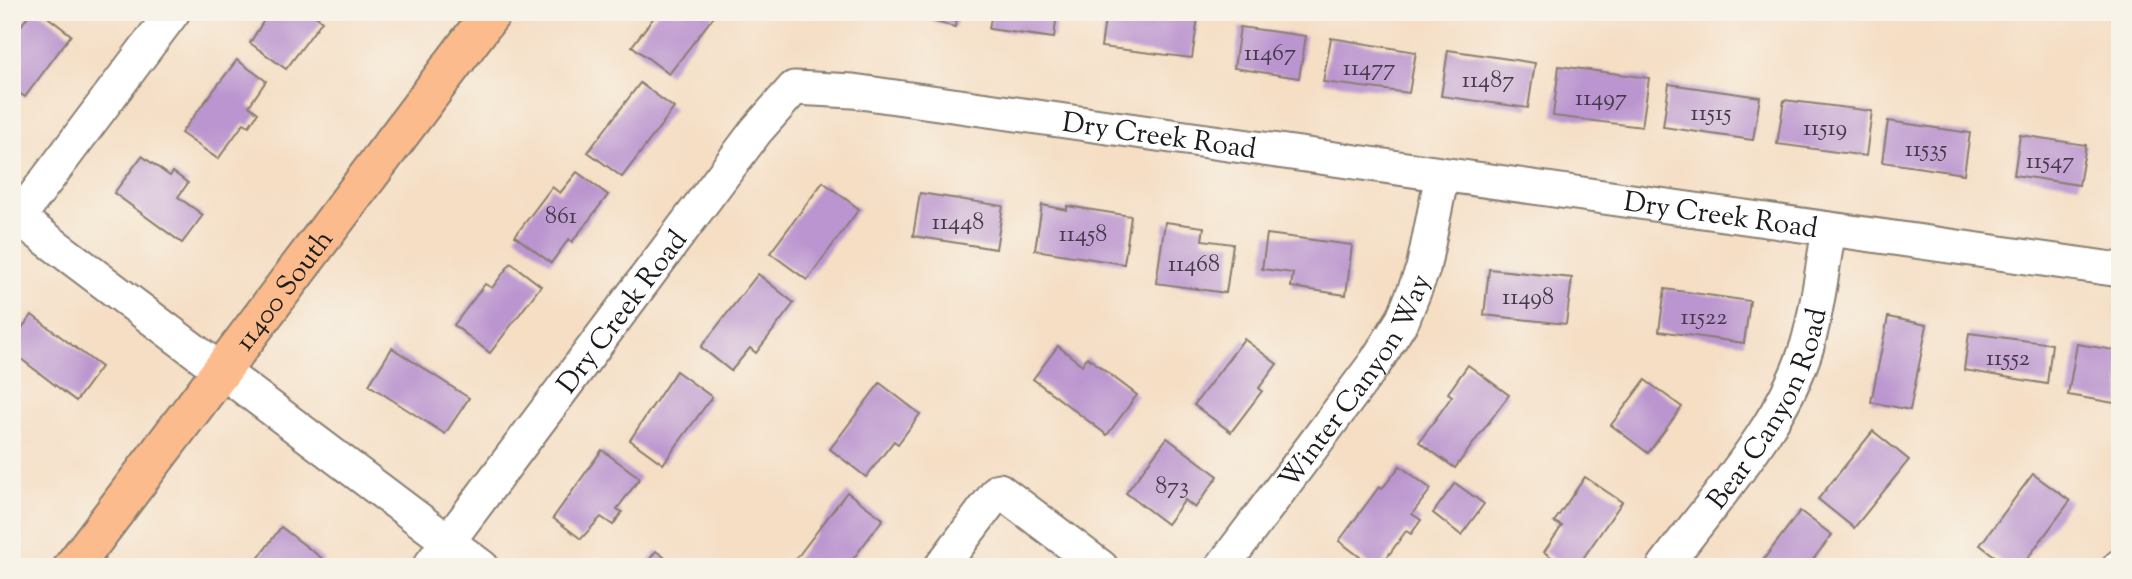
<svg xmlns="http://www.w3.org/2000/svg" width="2132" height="579" font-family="'Sorts Mill Goudy',serif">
<rect width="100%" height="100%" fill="#f7f3e8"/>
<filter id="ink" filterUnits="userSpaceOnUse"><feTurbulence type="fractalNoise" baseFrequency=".0143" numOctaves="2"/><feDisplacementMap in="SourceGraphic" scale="14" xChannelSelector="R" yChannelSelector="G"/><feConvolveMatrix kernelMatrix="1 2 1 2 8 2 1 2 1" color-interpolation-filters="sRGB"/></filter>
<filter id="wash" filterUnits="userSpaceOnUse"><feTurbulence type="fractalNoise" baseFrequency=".00686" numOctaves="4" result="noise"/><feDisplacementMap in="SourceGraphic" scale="28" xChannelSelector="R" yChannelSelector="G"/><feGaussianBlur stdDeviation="1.57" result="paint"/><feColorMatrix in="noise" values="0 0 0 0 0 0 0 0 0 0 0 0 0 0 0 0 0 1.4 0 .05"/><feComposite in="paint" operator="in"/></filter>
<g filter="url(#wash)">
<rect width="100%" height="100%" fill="#f5dec4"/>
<g id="blocks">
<g fill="#bb95cf">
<path d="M31,12h10l30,23 -46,62 -13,-9v-50z"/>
<path d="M269,12h50l-3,4 6,5 -36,48 -36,-26z"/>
<path d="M658,12h59l-48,62 -37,-28z"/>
<path d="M896,12h63l-4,15z"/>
<path d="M992,12h65l-3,26 -65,-9z"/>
<path d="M1106,12h62l30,6 -6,40 -91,-11z"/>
<path d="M1240,27l66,9 -7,42 -65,-10z"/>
<path d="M1331,38l85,14 -7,41 -86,-11z"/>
<path d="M1448,50l87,13 -7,45 -87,-12z"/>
<path d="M237,60l29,21 -17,25 9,7 -9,13 -5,-3 -26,36 -37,-26z"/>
<path d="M1559,66l90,12 -7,49 -89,-11z"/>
<path d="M640,83l34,25 -52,69 -34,-25z"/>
<path d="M1669,84l91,13 -7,43 -90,-13z"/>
<path d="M1784,100l88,11 -6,45 -89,-12z"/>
<path d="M1888,121l82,12 -6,41 -82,-12z"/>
<path d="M2020,135l66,10 -7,40 -65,-10z"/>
<path d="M142,156l28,20 3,-4 15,11 -10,14 25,18 -21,28 -68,-50z"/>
<path d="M2118,156h2v33l-7,-1z"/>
<path d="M577,172l31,23 -36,47 -3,-3 -18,24 -36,-27 37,-49 8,6z"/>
<path d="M823,182l36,27 -52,71 -37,-27z"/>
<path d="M920,193l83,13 -7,43 -83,-13z"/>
<path d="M1042,205l25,5v-4l64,10 -7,48 -89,-14z"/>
<path d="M1165,222l39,5 -2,13 31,4 -7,49 -70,-10z"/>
<path d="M1267,234l85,11 -6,50 -55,-8 2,-14 -31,-4z"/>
<path d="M511,263l30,23 -51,67 -36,-28 31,-41 7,4z"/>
<path d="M1489,269l83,9 -6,46 -82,-9z"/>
<path d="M758,274l36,29 -38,50 -6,-5 -19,23 -30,-24z"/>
<path d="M1665,289l85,12 -6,42 -85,-12z"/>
<path d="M32,315l69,52 -25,34 -64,-49v-11z"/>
<path d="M1888,317l39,8 -17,85 -39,-8z"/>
<path d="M1969,333l83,11 -5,40 -83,-14z"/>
<path d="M1244,339l33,25 -18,24 3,3 -31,41 -37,-27z"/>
<path d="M2077,344l43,7v53l-52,-9z"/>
<path d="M1058,346l24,19 5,-8 50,38 -30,40 -74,-56z"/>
<path d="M392,348l77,50 -24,36 -76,-49z"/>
<path d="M1468,365l41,30 -54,73 -36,-26 33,-46 -4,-3z"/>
<path d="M676,371l36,26 -49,67 -33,-24z"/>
<path d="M1645,380l37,27 -34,46 -37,-28z"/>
<path d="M880,383l40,31 -22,30 -4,-3 -28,36 -36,-28z"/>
<path d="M1873,431l36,29 -55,68 -36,-29z"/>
<path d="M1167,438l51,38 -23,32 -10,-8 -18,24 -41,-31z"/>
<path d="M602,450l38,28 -23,31 5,3 -9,13 -12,-8 -20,22 -28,-21z"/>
<path d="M1400,466l31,23 -19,25 9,6 -10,14 -5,-3 -26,36h-7l-34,-26 40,-54 3,2z"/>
<path d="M2033,474l37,27 -49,66h-12l-29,-22z"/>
<path d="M1585,477l37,25 -45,65h-11l-22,-15 18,-26 -8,-4z"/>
<path d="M1455,483l29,21 -23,31 -28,-22z"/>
<path d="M847,492l36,27 -36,48h-49l-5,-4z"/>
<path d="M1800,511l32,24 -25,32h-49z"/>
<path d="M281,527l43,33 -5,7h-67z"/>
<path d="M656,551l21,16h-33z"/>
</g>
</g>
</g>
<g filter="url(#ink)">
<use href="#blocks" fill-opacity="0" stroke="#887d70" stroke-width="2"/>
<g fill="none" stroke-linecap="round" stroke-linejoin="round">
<g stroke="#887d70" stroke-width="37">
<g id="minor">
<path d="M12,213l470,354"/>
<path d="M12,226l161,-214"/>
<path id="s1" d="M429,567l327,-436 38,-43 59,3 1267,179"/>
<path d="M941,567l58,-77 102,77"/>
<path id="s2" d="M1222,567l153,-204 28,-44 20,-50 19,-94"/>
<path id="s3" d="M1664,567c48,-65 119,-142 143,-221 11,-37 15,-78 22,-116"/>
<path d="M2119,567l1,-1"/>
</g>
</g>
<g stroke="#887d70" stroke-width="42">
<g id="major">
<path id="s4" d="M73,567l419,-555"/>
</g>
</g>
<use href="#minor" stroke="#fff" stroke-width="33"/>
<use href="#major" stroke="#fbbb8c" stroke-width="38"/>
</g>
</g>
<g text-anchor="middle" stroke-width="5" stroke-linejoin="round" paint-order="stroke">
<g font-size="24" fill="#443a49">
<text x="1270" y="60">11467</text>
<text x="1369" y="75">11477</text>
<text x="1488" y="87">11487</text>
<text x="1601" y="105">11497</text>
<text x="1711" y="120">11515</text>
<text x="1825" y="135">11519</text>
<text x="1926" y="156">11535</text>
<text x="2050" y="168">11547</text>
<text x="561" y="223">861</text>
<text x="958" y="229">11448</text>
<text x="1083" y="241">11458</text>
<text x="1194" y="271">11468</text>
<text x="1528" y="304">11498</text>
<text x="1704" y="324">11522</text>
<text x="2008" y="365">11552</text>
<text x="1172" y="493">873</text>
</g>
<g font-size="28" fill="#1c1c1c" stroke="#f7f3e8">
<text dy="10" stroke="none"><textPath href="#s1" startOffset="971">Dry Creek Road</textPath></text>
<text dy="10" stroke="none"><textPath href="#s1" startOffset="1538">Dry Creek Road</textPath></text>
<text dy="10" stroke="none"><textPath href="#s4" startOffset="348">11400 South</textPath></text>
<text dy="10" stroke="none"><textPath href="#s1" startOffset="320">Dry Creek Road</textPath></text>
<text dy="10" stroke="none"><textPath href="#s2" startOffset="229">Winter Canyon Way</textPath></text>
<text dy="10" stroke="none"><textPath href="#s3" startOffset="191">Bear Canyon Road</textPath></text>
</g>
</g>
<rect width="2132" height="579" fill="none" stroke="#f7f3e8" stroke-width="42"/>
</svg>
